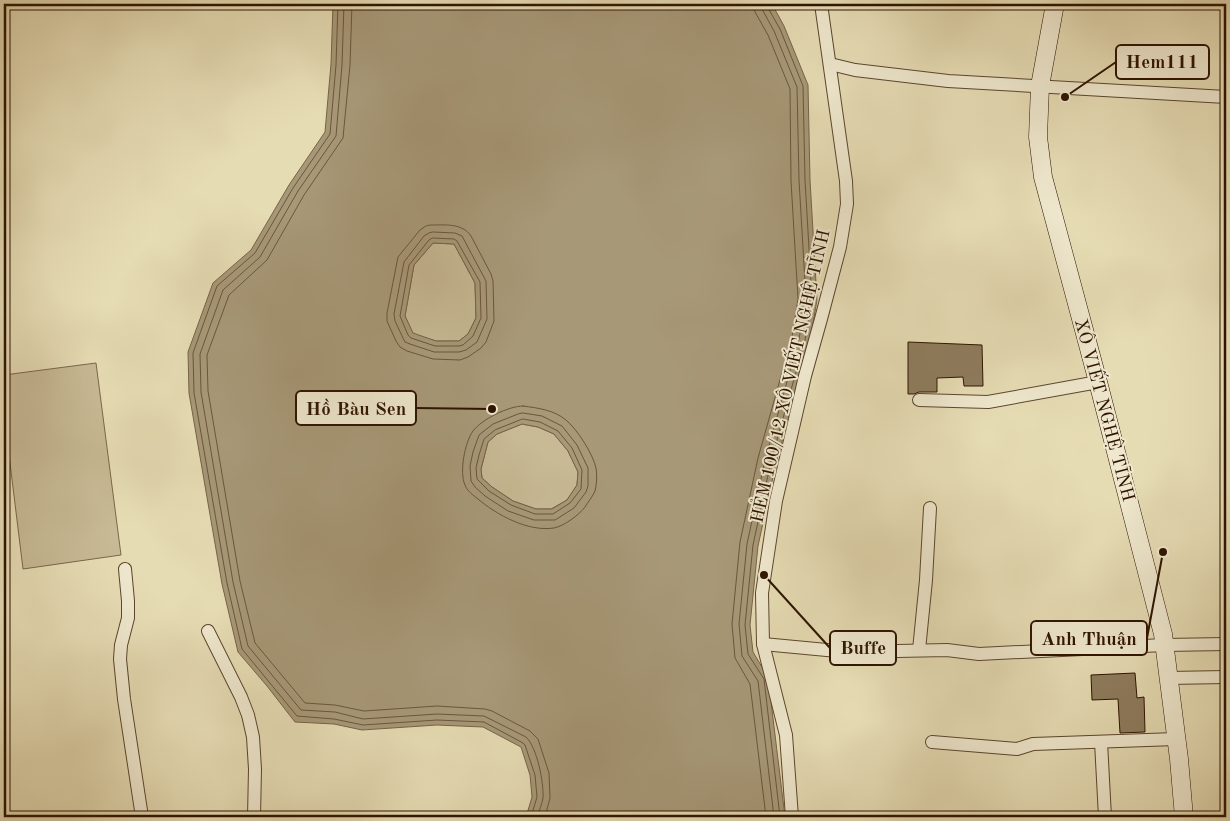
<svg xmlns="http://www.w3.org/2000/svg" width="1230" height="821" font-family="'Old Standard TT',serif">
<rect width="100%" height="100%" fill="#e6dcb4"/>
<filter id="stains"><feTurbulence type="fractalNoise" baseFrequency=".004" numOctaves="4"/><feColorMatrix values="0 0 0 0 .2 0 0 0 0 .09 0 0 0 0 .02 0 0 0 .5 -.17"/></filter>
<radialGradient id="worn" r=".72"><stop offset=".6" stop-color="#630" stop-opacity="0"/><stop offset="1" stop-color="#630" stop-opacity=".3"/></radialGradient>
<g fill="#c7ba95" stroke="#7a674a">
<path d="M433,243l21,1 21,39 1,35 -8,16 -9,7h-23l-23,-7 -8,-18 9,-51z"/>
<path d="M96,363l25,192 -98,14 -19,-155v-39z"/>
<path d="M522,424l16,3 16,7 14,17 10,21 -1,13 -10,15 -16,9h-15l-23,-8 -21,-14 -10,-9 -1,-9 7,-27 9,-8z"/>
</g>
<path fill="#a79877" stroke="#776347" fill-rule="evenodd" d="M333,4h439l12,22 24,59 2,95 7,120 -7,41 -34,122 -18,83 -8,79 3,27 15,25 17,140h-259l6,-20 -2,-22 -9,-28 -38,-20 -46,-2 -75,5 -28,-6 -39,-2 -28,-36 -29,-34 -16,-68 -33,-191 -1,-41 25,-69 38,-33 38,-65 36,-53 6,-68zM433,243l21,1 21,39 1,35 -8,16 -9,7h-23l-23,-8 -8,-17 9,-51zM522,424l16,3 16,7 14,17 10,21 -1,13 -10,15 -15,9h-16l-23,-8 -21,-14 -10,-9 -1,-9 7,-27 9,-8z"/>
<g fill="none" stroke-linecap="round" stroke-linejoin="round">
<g stroke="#6a563c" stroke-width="1">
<path d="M338,4l-2,61 -6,69 -37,54 -38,65 -38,33 -24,67 1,40 33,190 15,66 55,67 37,3 29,6 74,-5 47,2 39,21 2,2 10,30 2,22 -6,20"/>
<path d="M344,4l-2,61 -6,71 -38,55 -38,66 -37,33 -23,64 1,38 32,190 15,64 53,64 34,2 28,7 74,-5 47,2 42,21c11,10 18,46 17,61 -1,6 -4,13 -6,19"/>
<path d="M352,4l-2,61 -7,73 -39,57 -37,65 -38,35 -22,60 1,36 32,190 15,62 50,60 30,2 29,6 73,-5 48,3 7,2 38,20 8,8 11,34 1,25 -5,19"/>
<path d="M754,4l1,8 13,23 22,54 1,92 7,118 -6,38 -34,121 -18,84 -8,82 3,34 15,26 16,133"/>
<path d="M761,4l1,5 12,22 23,56 2,93 7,119 -7,40 -34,121 -18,84 -8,80 3,32 16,25 16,136"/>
<path d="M768,4v4l12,21 23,57 2,94 7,120 -7,40 -34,121 -18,84 -8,80 3,29 16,25 16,138"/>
<path d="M431,225c15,0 31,-2 40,11l20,38 2,7 1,40 -8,21 -5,6 -13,9 -8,3 -27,-1 -26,-8 -7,-4 -4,-6 -9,-20v-8l11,-56 22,-27 6,-4z"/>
<path d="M433,232l22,1 7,3 24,45 1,38 -10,23 -11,8 -7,2h-25l-24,-8 -5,-2 -2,-4 -8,-17 -1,-7 10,-52 20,-26 5,-3z"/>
<path d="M433,238l21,1 3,2 23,41 1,36 -8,18 -10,9 -4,1h-24l-24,-8 -3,-3 -8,-19 9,-51 20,-25z"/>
<path d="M523,406c15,2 31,4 43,14 11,9 27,34 30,48 1,6 1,16 -1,23 -2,5 -7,11 -10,16 -6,8 -21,19 -31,21 -26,4 -57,-13 -76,-29 -5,-4 -11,-8 -13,-14 -6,-13 0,-43 8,-54 9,-12 36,-25 50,-25z"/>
<path d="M523,413l19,3 20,10 15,19 11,23v18l-2,6 -12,16 -19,12h-21l-26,-9 -23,-15 -10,-9 -4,-6 -1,-15 3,-14 6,-17 14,-11 25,-10z"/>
<path d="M523,419l17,3 18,9 14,17 10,22 -1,19 -11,14 -17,11h-18l-24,-9 -22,-14 -12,-12 -1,-11 3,-13 5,-16 11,-9z"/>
</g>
</g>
<g fill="#8e7c5e" stroke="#2e1400">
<path d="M908,342l74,3 1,41h-19l-1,-9 -26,1v14h-18l-5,2h-6z"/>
<path d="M1135,673l2,25 7,-1 1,35 -25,1 -2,-34 -26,1 -1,-25z"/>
</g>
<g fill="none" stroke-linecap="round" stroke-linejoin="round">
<g stroke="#5c462d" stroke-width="14">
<g id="street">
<path d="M830,64l25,6 93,11 278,16"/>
<path d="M919,400l69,2 110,-20"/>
<path d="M125,569l3,32v17l-7,27 -1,14 4,40 18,118"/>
<path d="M208,631l33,66 7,18 5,22 2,32 -1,48"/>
<path d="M763,644l85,8 99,-2 32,4 185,-9 62,-1"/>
<path d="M919,650l7,-70 4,-72"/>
<path d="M1168,678l58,-1"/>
<path d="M932,742l85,7 16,-5 143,-5"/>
<path d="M1101,742l4,75"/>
<path d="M792,817l-6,-82 -23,-91 -1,-51 14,-92 29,-125 16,-57 19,-72 7,-43 -1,-23 -25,-177"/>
</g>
</g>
<g stroke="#2e1400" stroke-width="19">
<path id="secondary" d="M1055,4l-15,82 -2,51 5,40 55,205 65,252 16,125 5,58"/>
</g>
<use href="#street" stroke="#efe8ce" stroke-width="12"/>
<use href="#secondary" stroke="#efe8ce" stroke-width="18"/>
</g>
<g text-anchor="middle" stroke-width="4" stroke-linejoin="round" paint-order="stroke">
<g font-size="18" fill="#2e1400" stroke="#efe8ce">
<text transform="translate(790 376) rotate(-77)" y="6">HẺM 100/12 XÔ VIẾT NGHỆ TĨNH</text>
<text transform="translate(1105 410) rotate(75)" y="6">XÔ VIẾT NGHỆ TĨNH</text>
</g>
</g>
<path fill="none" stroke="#2e1400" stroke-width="2" d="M1065 97L1116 62M492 409L416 408M1163 552L1147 638M764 575L830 648"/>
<g fill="#2e1400" stroke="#efe8ce" stroke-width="2">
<circle cx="1065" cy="97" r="5"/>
<circle cx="492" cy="409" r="5"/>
<circle cx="1163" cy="552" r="5"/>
<circle cx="764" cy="575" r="5"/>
</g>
<g fill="#efe8ce" stroke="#2e1400" stroke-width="2">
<rect x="1116" y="45" width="93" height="34" rx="5"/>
<rect x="296" y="391" width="120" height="34" rx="5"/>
<rect x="1031" y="621" width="116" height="34" rx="5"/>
<rect x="830" y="631" width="66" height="34" rx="5"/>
</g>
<g font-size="19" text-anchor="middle" font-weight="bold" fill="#2e1400">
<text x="1162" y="68">Hem111</text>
<text x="356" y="415">Hồ Bàu Sen</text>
<text x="1089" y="645">Anh Thuận</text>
<text x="863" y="654">Buffe</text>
</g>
<rect width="1230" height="821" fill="none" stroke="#e6dcb4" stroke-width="20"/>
<rect x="5" y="5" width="1220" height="811" fill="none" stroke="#2e1400" stroke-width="2.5"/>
<rect x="10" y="10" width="1210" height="801" fill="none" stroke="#2e1400"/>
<rect width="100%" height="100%" filter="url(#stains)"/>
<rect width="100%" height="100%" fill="url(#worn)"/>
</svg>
